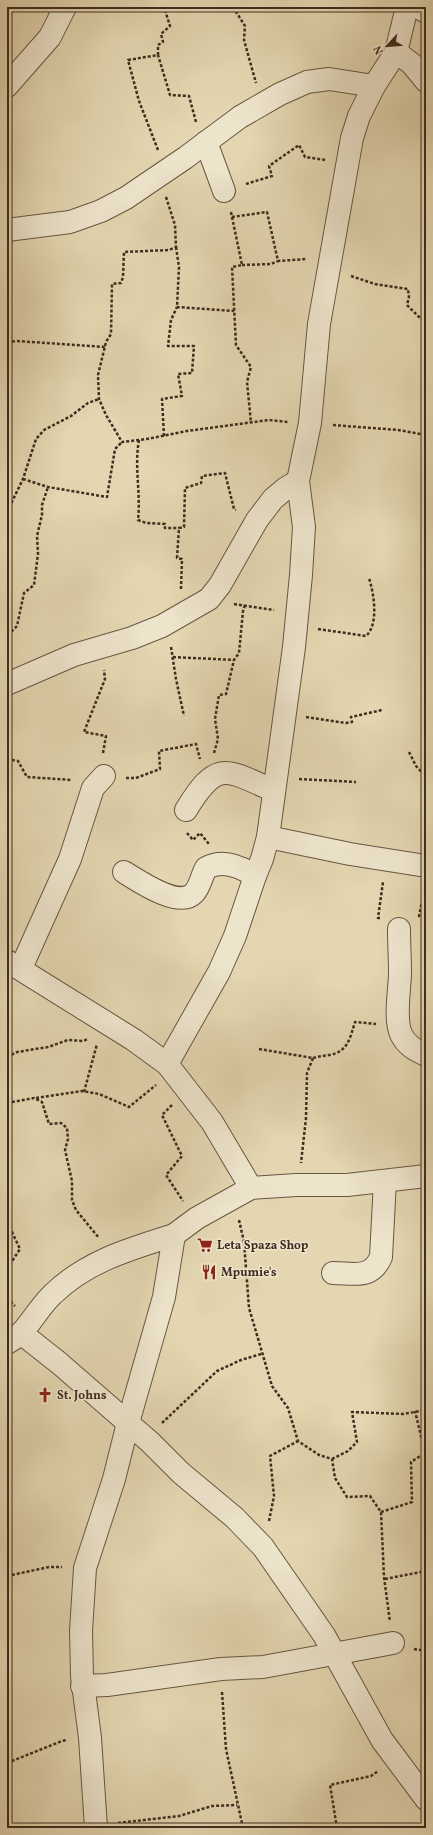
<svg xmlns="http://www.w3.org/2000/svg" width="433" height="1835" font-family="Vollkorn,serif">
<rect width="100%" height="100%" fill="#e3d6b0"/>
<filter id="stains"><feTurbulence type="fractalNoise" baseFrequency=".005" numOctaves="4"/><feColorMatrix values="0 0 0 0 .2 0 0 0 0 .09 0 0 0 0 .02 0 0 0 .5 -.17"/></filter>
<radialGradient id="worn" r=".72"><stop offset=".6" stop-color="#630" stop-opacity="0"/><stop offset="1" stop-color="#630" stop-opacity=".3"/></radialGradient>
<g fill="none" stroke-linecap="round" stroke-linejoin="round">
<g stroke="#685643" stroke-width="24">
<g id="street">
<path d="M418,7l8,5"/>
<path d="M396,52l16,12 14,17"/>
<path d="M7,86l43,-49 15,-30"/>
<path d="M206,142l18,49"/>
<path d="M7,230l63,-8 31,-11 25,-13 59,-40 55,-41 40,-23 27,-12 22,-3 45,7"/>
<path d="M7,684l67,-29 58,-17 30,-12 47,-27 11,-14 37,-65 16,-21 13,-11 12,-7"/>
<path d="M186,810c31,-51 40,-41 88,-19"/>
<path d="M268,837l82,17 76,12"/>
<path d="M124,872c13,8 55,37 70,21 6,-6 8,-18 12,-25 16,-9 34,-2 49,8"/>
<path d="M399,929c0,14 1,29 1,43 0,17 -6,46 1,62 5,11 14,16 25,21"/>
<path d="M7,961l127,79 33,24 45,58 39,66"/>
<path d="M21,968l49,-109 23,-71 11,-12"/>
<path d="M167,1064l52,-92 16,-36 20,-60 7,-17 6,-22 26,-190 7,-72 3,-48 -6,-46 12,-58 9,-99 33,-186 7,-22 15,-30 22,-34 11,-45"/>
<path d="M333,1273c21,0 38,7 48,-16l4,-76"/>
<path d="M21,1333l38,30 91,79 31,31 54,45 28,29 61,88 58,105 44,59"/>
<path d="M7,1343c5,-3 11,-6 15,-11 11,-12 19,-27 31,-38 34,-33 77,-45 121,-59"/>
<path d="M82,1686l25,-1 114,-16 42,-2 130,-24"/>
<path d="M96,1828l-6,-90 -8,-62 -1,-45 4,-63 29,-89 14,-56 36,-126 10,-62 23,-17 54,-30 45,-3h51l79,-9"/>
</g>
</g>
<g stroke="#3f2c1f" stroke-width="2.5" stroke-dasharray="3 2" stroke-linecap="butt">
<path d="M233,7l12,19 -1,14 12,43"/>
<path d="M158,55v-10l5,-3 -2,-8 9,-8 -6,-19"/>
<path d="M158,150l-19,-49 -11,-41 30,-5 12,40 19,1 7,26"/>
<path d="M246,184l26,-8 -3,-10 30,-21 6,12 21,3"/>
<path d="M166,197l9,28 1,22 -7,3 -45,2 -1,25 -2,6 -9,1 -1,50 -5,8 -8,33 1,24 7,16 16,27 25,-3 40,-8 82,-11 19,2"/>
<path d="M231,212l1,5 35,-5 11,49 29,-2"/>
<path d="M232,217l10,48 -10,2 4,78 15,22 -4,15 4,41"/>
<path d="M176,247l3,20 -2,40 57,4"/>
<path d="M242,265l29,-1 7,-3"/>
<path d="M351,276l24,8 33,5 1,8 -2,8 19,19"/>
<path d="M7,342l10,-1 88,6"/>
<path d="M333,425l65,5 28,5"/>
<path d="M164,436l-2,-37 20,-3 -4,-22 14,-1 2,-27h-26l3,-26 6,-13"/>
<path d="M139,440c-5,27 2,53 -1,80l8,3 19,1v4h14"/>
<path d="M23,479l25,8 59,10 8,-48 7,-7"/>
<path d="M7,512l16,-33 13,-40 8,-9 27,-14 17,-13 11,-4"/>
<path d="M181,589l1,-30 -5,-1 2,-30 5,-1 1,-39 16,-5 1,-7 23,-3 9,36 2,1"/>
<path d="M234,604l40,6"/>
<path d="M318,629l48,7c13,-12 8,-42 3,-58"/>
<path d="M7,632l3,1 7,-7 7,-33 10,-8 4,-31 -1,-18 5,-21v-10l6,-18"/>
<path d="M171,647l5,32 8,37"/>
<path d="M173,657l61,3"/>
<path d="M306,717l40,6 6,-1 -1,-5 31,-7"/>
<path d="M409,752l7,14 10,11"/>
<path d="M103,753l3,-17 -22,-4 21,-53 -1,-9"/>
<path d="M214,753l4,-14 -3,-20 4,-24 7,-1 8,-34 5,-7 4,-42 2,-6"/>
<path d="M7,759l11,2 9,16 45,3"/>
<path d="M126,778h10l24,-9 -1,-18 37,-7 4,15"/>
<path d="M299,779l57,3"/>
<path d="M187,833l6,7 7,-7 9,11"/>
<path d="M418,916h1l6,-29"/>
<path d="M380,918h-2l5,-36"/>
<path d="M259,1049l54,9 -6,15 -1,45 -5,45"/>
<path d="M7,1057l10,-5 31,-5 20,-7 15,1 5,-2"/>
<path d="M313,1058c6,-2 11,-2 16,-3 19,-3 21,-17 26,-33l21,2"/>
<path d="M84,1092l13,-48"/>
<path d="M36,1098l46,-7 17,3 30,13 27,-22"/>
<path d="M7,1103l27,-5 8,4 7,22 12,-1 6,5 1,11 -3,11 7,31v19l4,10 23,28"/>
<path d="M172,1105l-10,10 20,41 -16,19 17,26"/>
<path d="M239,1220l5,22 5,66 23,78 16,22 10,33 21,14 13,4 3,19 12,19 23,-1 11,16 3,65 6,45"/>
<path d="M7,1230l5,2 8,17 -13,20"/>
<path d="M7,1298l8,8"/>
<path d="M162,1423l55,-52 24,-11 20,-6"/>
<path d="M332,1459l16,-8 9,-9 -5,-30 51,2 23,-4"/>
<path d="M381,1512l31,-10 -1,-40 14,-9 -10,-42"/>
<path d="M7,1518l3,57"/>
<path d="M269,1521l5,-25 -4,-40 28,-15"/>
<path d="M7,1576l42,-9h13"/>
<path d="M385,1579l41,-8"/>
<path d="M414,1649l12,2"/>
<path d="M222,1692l4,57 17,79"/>
<path d="M7,1763l55,-22 5,-1"/>
<path d="M118,1823l61,-7 33,-10 25,-1"/>
<path d="M337,1828l-7,-43 41,-9 7,-5"/>
</g>
<use href="#street" stroke="#ede4cc" stroke-width="22"/>
</g>
<defs>
<g id="supermarket-bare" transform="scale(1.2)"><path d="M-6-5.5h2.5l.6 2H6L4.5 2H-2.5L-4.4-4H-6ZM-1.5 3.2a1.3 1.3 0 1 0 .1 0ZM3 3.2a1.3 1.3 0 1 0 .1 0Z" fill="#8f2418" stroke="#ede4cc" stroke-width="2.5" paint-order="stroke"/></g>
<g id="restaurant-bare" transform="scale(1.2)"><path d="M-5-6h1v4h1v-4h1v4h1v-4h1v5L-1.5 .5V6h-2V.5L-5-1ZM5-6V6H3V1.5H1.5Q1.5-4 5-6Z" fill="#8f2418" stroke="#ede4cc" stroke-width="2.5" paint-order="stroke"/></g>
<g id="church-bare" transform="scale(1.2)"><path d="M-1.2-6h2.4v3.5h3.3v2.4h-3.3V6h-2.4V-.1h-3.3v-2.4h3.3Z" fill="#8f2418" stroke="#ede4cc" stroke-width="2.5" paint-order="stroke"/></g>
</defs>
<g fill-rule="evenodd">
<use href="#supermarket-bare" x="205" y="1245"/>
<use href="#restaurant-bare" x="209" y="1272"/>
<use href="#church-bare" x="45" y="1395"/>
</g>
<g text-anchor="middle" stroke-width="3" stroke-linejoin="round" paint-order="stroke">
<g font-size="12" font-weight="bold" fill="#3f2c1f" stroke="#ede4cc" text-anchor="start">
<text x="217" y="1249">Leta Spaza Shop</text>
<text x="221" y="1276">Mpumie's</text>
<text x="57" y="1399">St. Johns</text>
</g>
</g>
<rect width="433" height="1835" fill="none" stroke="#e3d6b0" stroke-width="24"/>
<rect x="8" y="8" width="417" height="1819" fill="none" stroke="#3f2c1f" stroke-width="2"/>
<rect x="12" y="12" width="409" height="1811" fill="none" stroke="#3f2c1f"/>
<g transform="translate(387 46) rotate(244)" stroke="#ede4cc" stroke-width="3" paint-order="stroke">
<path d="M0-3L7 15L0 10L-7 15Z" fill="#3f2c1f"/>
<text y="-6" font-size="11" font-weight="bold" text-anchor="middle" fill="#3f2c1f">N</text>
</g>
<rect width="100%" height="100%" filter="url(#stains)"/>
<rect width="100%" height="100%" fill="url(#worn)"/>
</svg>
